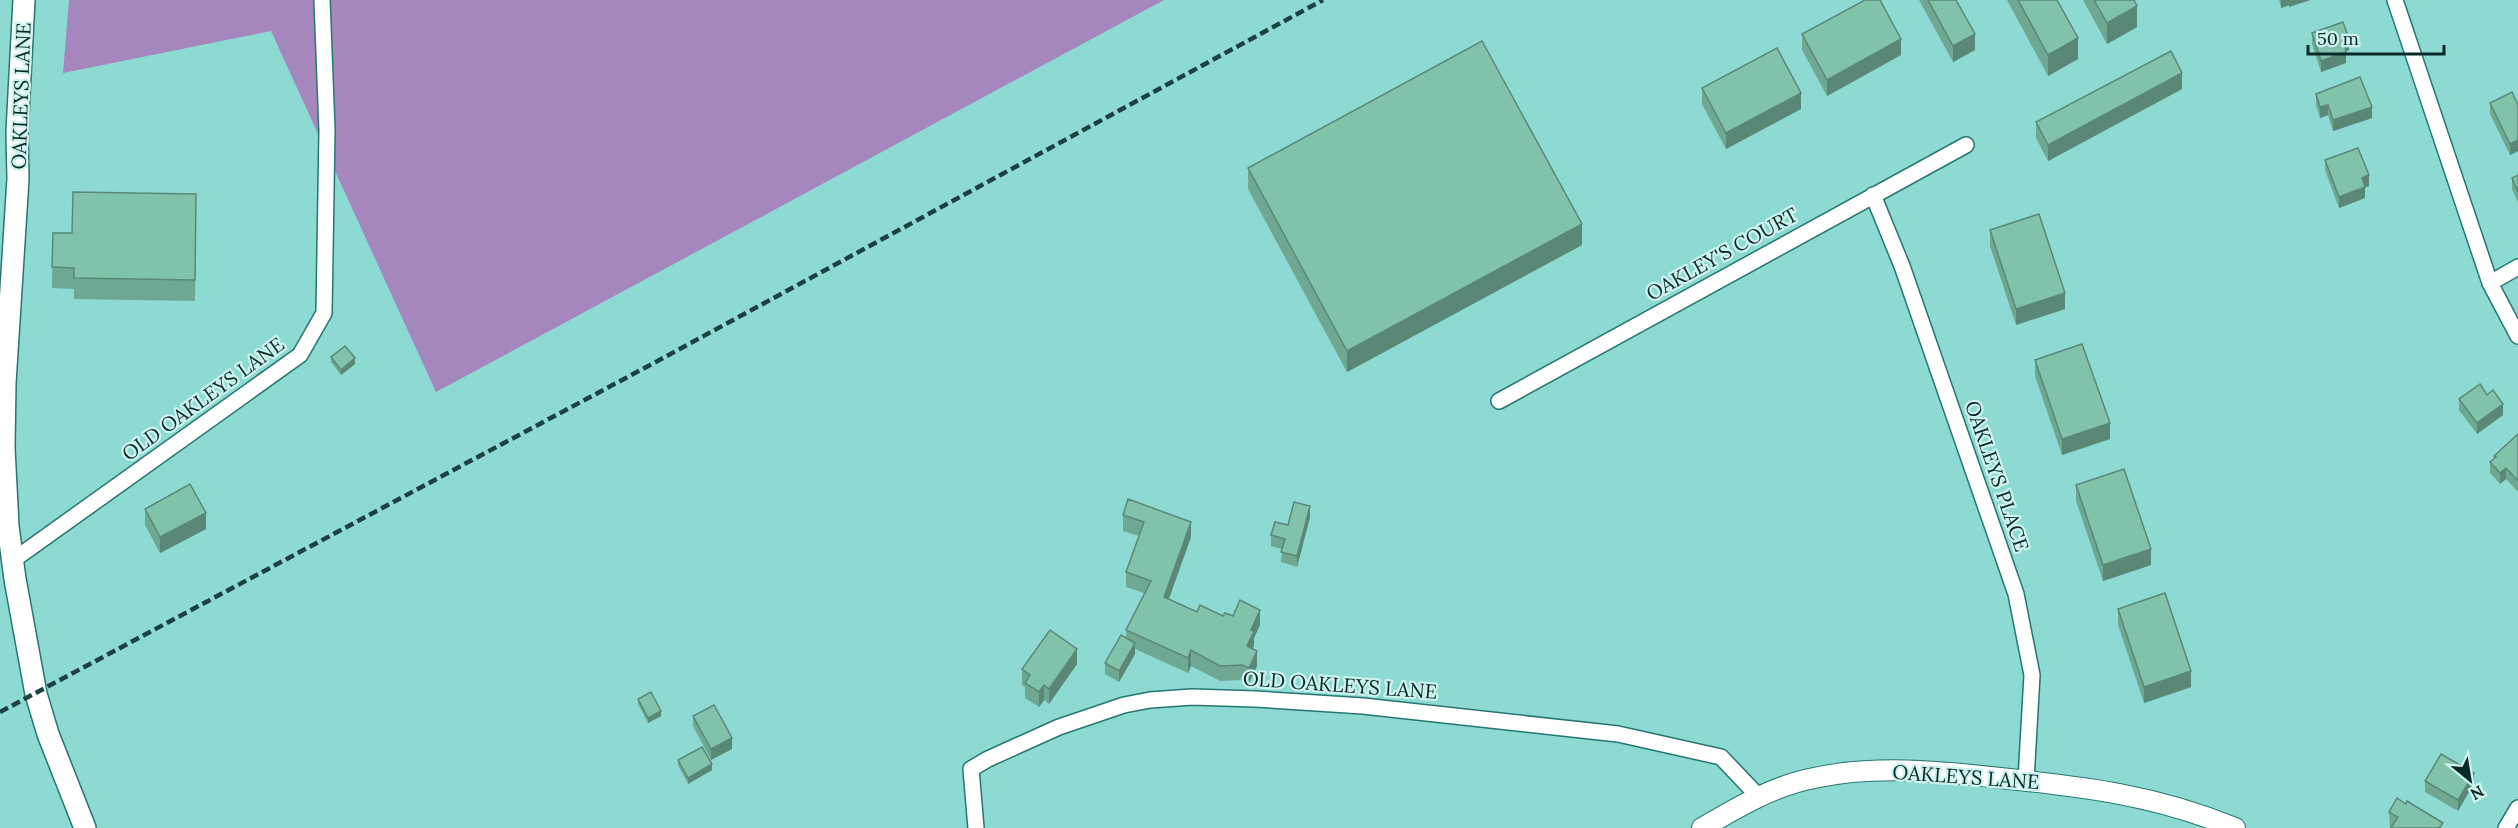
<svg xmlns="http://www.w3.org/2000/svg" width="2518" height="828" font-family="Lora,serif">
<rect width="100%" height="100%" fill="#8ddad3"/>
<path fill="#a587be" d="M69,0h1095l-728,392 -165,-361 -208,42z"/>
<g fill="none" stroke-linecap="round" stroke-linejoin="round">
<g stroke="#267671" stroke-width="18">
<g id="minor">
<path d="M2395,0l95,283 28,53"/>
<path d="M1873,195l29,71 114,328 16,81 -6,105"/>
<path d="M2490,283l28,-16"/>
<path d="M1499,401l467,-256"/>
<path d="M12,561l288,-206 24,-42 3,-183 -5,-130"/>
<path d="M976,828l-5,-59 17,-10 71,-32 65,-22 26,-5 42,-3 63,2 108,7 255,28 103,23 37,39"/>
<path d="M2506,828l12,-20"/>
</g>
</g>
<g stroke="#267671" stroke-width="22">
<path id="tertiary" d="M1702,828c36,-21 71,-42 112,-50 60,-13 125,-7 186,0 85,9 155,17 235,50"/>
</g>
<g stroke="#267671" stroke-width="24">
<path id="secondary" d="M24,0l-7,132 1,47 -13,204 -1,65 4,78 7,53 21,115 12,40 37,94"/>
</g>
<use href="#minor" stroke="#fff" stroke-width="15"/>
<use href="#tertiary" stroke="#fff" stroke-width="20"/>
<use href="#secondary" stroke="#fff" stroke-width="21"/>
<path stroke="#1b423f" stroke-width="4.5" stroke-dasharray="9 4.5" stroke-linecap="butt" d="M0,712l652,-348 671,-364"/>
</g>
<g fill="#6fa892">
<path d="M1919,0h37l19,50 -22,12z"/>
<path d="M2007,0h50l21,59 -30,17z"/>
<path d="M2083,0h51l3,27 -30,17z"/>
<path d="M2279,0h31l-21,7v-2l-8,3z"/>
<path d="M2312,33l37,17 -3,1v12l-25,9 -9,-28z"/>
<path d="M1802,34l99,21 -74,41 -25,-46z"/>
<path d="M1702,88l99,21 -75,40 -24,-45z"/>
<path d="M2182,89l-134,72 -12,-23v-16z"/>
<path d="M2316,94l56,24 -39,13 -5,-16 -8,3 -4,-13z"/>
<path d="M2490,103l28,2v46l-8,4 -20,-41z"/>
<path d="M2325,160l44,26 -4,1v11l-26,10 -14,-38z"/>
<path d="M1248,168l334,77 -235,127 -99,-183z"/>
<path d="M2518,175v28l-6,-14v-11z"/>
<path d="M196,194l-1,107 -121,-2v-10l-22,-1 1,-55h19z"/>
<path d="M1990,230l75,79 -49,16 -26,-79z"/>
<path d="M331,357l24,7 -14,11 -10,-13z"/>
<path d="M2035,360l75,79 -48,16 -27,-79z"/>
<path d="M2459,399l44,16 -26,19 -18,-24z"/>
<path d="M2518,434v56l-1,1 -11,-12 -6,5 -10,-11v-11l4,-3v-3z"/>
<path d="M2076,485l75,80 -48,16 -27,-80z"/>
<path d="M145,509l61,20 -46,24 -15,-28z"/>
<path d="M1123,515l68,22 -22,62 28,13 26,4h10l27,9 -6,13v8l-2,2 5,18 -8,17 -7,-3 -22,1 -29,-15 -3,7 -53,-24v5l-16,28 -14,-8v-11l21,-25v-8l18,-37 -18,-6v-15l13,-36 -16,-5z"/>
<path d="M1310,517l-13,50 -16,-5 1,-13 -11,-3v-11l17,-10z"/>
<path d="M2118,609l73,78 -47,16 -26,-78z"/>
<path d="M1077,664l-28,40 -5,-4 -5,7 -14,-9v-11l-3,-2v-16z"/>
<path d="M638,699l23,17 -13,7 -10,-19z"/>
<path d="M693,716l39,33 -21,11 -18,-34z"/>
<path d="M678,760l34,10 -24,14 -10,-19z"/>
<path d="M2425,781l49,2 -16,28 -33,-19z"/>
<path d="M2389,812l54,16h-53z"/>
</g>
<g fill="#5a8877">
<path d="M2281,0h8v5l-8,3z"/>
<path d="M2289,0h21l-21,7z"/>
<path d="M2137,6v21l-30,17v-21z"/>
<path d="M1975,34v16l-22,12v-16z"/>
<path d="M2078,38v21l-30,17v-21z"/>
<path d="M1901,39v16l-74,41v-16z"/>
<path d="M2349,39v11l-5,2v-11z"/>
<path d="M2346,52v11l-25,9v-11z"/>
<path d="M2182,73v16l-134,72v-16z"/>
<path d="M1801,93v16l-75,40v-16z"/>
<path d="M2328,105v10l-8,3v-11z"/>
<path d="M2372,107v11l-39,13v-11z"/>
<path d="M2518,140v11l-8,4v-11z"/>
<path d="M2369,175v11l-7,3v-11z"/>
<path d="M2365,187v11l-26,10v-11z"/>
<path d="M1582,224v21l-235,127v-21z"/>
<path d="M2065,293v16l-49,16v-16z"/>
<path d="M355,358v6l-14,11v-5z"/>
<path d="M2503,404v11l-26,19v-11z"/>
<path d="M2110,423v16l-48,16v-16z"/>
<path d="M2506,468v11l-6,5v-11z"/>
<path d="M1310,506v11l-13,50v-11z"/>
<path d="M206,513v16l-46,24v-16z"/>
<path d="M1191,522v15l-27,75v-15z"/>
<path d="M2151,549v16l-48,16v-16z"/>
<path d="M1260,610v15l-6,13v8l-7,15v-15l4,-16z"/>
<path d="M1135,643v11l-16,28v-11z"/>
<path d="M1077,649v15l-28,40v-15z"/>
<path d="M1191,650v16l-3,7v-15z"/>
<path d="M1257,651v15l-8,17v-15z"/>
<path d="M2191,671v16l-47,16v-16z"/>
<path d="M1044,685v15l-5,7v-15z"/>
<path d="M661,711v5l-13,7v-5z"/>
<path d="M732,738v11l-21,11v-11z"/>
<path d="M712,764v6l-24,14v-6z"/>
<path d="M2474,773v10l-16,28v-11z"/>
</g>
<g fill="#81c3aa" stroke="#5a8877" stroke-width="1.5">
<path d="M1865,0h15l21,39 -74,41 -25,-46z"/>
<path d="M1928,0h28l19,34 -22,12z"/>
<path d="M2018,0h39l21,38 -30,17z"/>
<path d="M2094,0h40l3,6 -30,17z"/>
<path d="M2343,22l6,17 -5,2 2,11 -25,9 -9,-28z"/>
<path d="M1482,41l100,183 -235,127 -99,-183z"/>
<path d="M1777,48l24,45 -75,40 -24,-45z"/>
<path d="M2171,51l11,22 -134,72 -12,-23z"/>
<path d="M2360,77l12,30 -39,13 -5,-15 -8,2 -4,-13z"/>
<path d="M2512,92l6,13v35l-8,4 -20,-41z"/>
<path d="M2358,148l11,27 -7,3 3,9 -26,10 -14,-37z"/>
<path d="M2518,175v17l-6,-14z"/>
<path d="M73,192l123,2 -1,86 -121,-2v-10l-22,-1 1,-34h19z"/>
<path d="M2039,214l26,79 -49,16 -26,-79z"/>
<path d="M2082,344l28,79 -48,16 -27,-79z"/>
<path d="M345,346l10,12 -14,12 -10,-13z"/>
<path d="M2480,384l7,11 6,-5 10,14 -26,19 -18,-24z"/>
<path d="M2518,434v45l-1,1 -11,-12 -6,5 -10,-11 6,-5 -2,-1z"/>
<path d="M2124,469l27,80 -48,16 -27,-80z"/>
<path d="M190,484l16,29 -46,24 -15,-28z"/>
<path d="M1128,499l63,23 -27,75 33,15 3,-7 23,11 2,-3 8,3 7,-16 20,10 -9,20 3,1 -7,15 10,5 -8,17 -7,-3 -22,1 -29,-16 -3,8 -62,-28 25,-49 -25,-9 18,-50 -21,-7z"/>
<path d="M1294,502l16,4 -13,50 -16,-4 4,-13 -14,-4 4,-13 13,3z"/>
<path d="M2165,593l26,78 -47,16 -26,-78z"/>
<path d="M1050,630l27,19 -28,40 -5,-4 -5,7 -14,-9 5,-8 -8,-6z"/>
<path d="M1121,635l14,8 -16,28 -14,-8z"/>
<path d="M651,692l10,19 -13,7 -10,-19z"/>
<path d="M714,705l18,33 -21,11 -18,-33z"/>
<path d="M702,747l10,17 -24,14 -10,-18z"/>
<path d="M2441,754l33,19 -16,27 -33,-19z"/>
<path d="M2397,798l9,6 1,-3 36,22 -4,5h-48l7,-11 -9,-5z"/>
</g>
<g text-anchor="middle" stroke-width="4.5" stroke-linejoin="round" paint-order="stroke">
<g font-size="20" fill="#082927" stroke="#cef3ef">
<text transform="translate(21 96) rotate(-88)" y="7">OAKLEYS LANE</text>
<text transform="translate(1722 254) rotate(-29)" y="7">OAKLEY'S COURT</text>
<text transform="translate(203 399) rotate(-36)" y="7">OLD OAKLEYS LANE</text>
<text transform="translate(1997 476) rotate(71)" y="7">OAKLEYS PLACE</text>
<text transform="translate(1340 685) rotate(4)" y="7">OLD OAKLEYS LANE</text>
<text transform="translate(1966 777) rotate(4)" y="7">OAKLEYS LANE</text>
</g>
</g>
<g transform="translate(2470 780) rotate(150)" stroke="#cef3ef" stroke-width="4.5" paint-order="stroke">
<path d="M0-4.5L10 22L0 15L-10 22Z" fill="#082927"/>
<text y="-9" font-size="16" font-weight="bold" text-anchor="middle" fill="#082927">N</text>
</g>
<path d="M2308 45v9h136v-9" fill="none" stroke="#082927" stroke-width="3"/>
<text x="2317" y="45" font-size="18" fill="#082927" stroke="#cef3ef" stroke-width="4.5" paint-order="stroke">50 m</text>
</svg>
